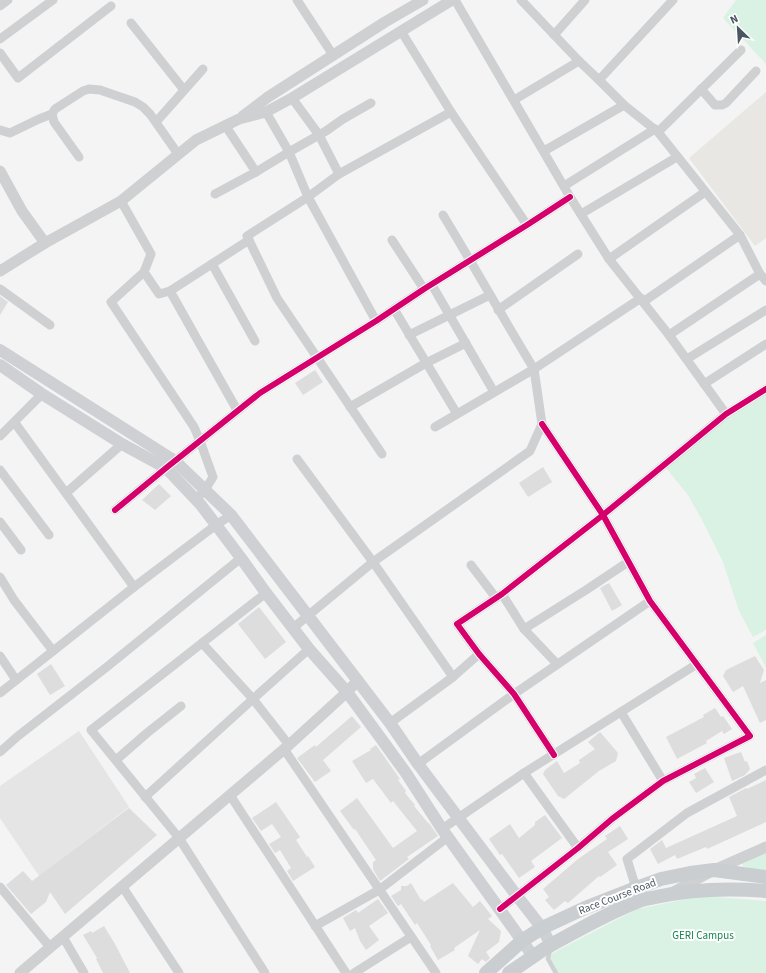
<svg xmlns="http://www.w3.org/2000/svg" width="766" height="973" font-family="'Source Sans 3',sans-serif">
<rect width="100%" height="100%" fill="#f4f4f4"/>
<path fill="#e8e7e3" d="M766,92v146l-11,8 -66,-88z"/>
<path fill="#e6e5e6" d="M79,731l50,76 -90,69 -39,-58v-32z"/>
<g fill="#d9f2e3">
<path d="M736,0h30v64l-43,-46z"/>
<path d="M766,392v238l-13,7 -14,-26 -16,-49 -21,-42 -14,-25 -22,-27 62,-51z"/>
<path d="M766,635v33l-13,-25z"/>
<path d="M766,851v20l-12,-2 -11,-3 -1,-4z"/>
<path d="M702,896l64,5v72h-213l-8,-16 92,-48z"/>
</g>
<g fill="#ddddde">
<path d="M0,296l8,6 -8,13z"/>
<path d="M315,370l8,12 -20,13 -8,-12z"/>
<path d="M543,467l9,15 -24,15 -9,-14z"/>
<path d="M159,484l12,12 -16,14 -13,-10z"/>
<path d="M609,583l13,22 -10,6 -12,-23z"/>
<path d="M259,607l27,35 -21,17 -27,-35z"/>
<path d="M755,656l9,14 -4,13 6,-3v40l-6,3 -17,-37 -10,6 -10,-16 3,-6z"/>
<path d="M51,664l14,22 -15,9 -13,-21z"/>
<path d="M715,708l6,9 2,-1 9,13 -8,5 -2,-3 -16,10 1,2 -30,16 -11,-22 38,-20 -1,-2z"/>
<path d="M352,716l9,11 -38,33 8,11 -16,11 -18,-24 18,-13 1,2z"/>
<path d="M600,732l18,21 -2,8 -17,10 -35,28 -6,-3 -15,-22 2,-4 12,-9 7,12 16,-10 -1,-3 16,-11 -7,-7z"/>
<path d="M376,745l24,34 -2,1 8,11 -1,2 10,12 -1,1 14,17h1l9,13 -31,21 2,2 -29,22 -7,-12v-7l3,-2 -21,-31 -1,1 -14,-19 17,-13 36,50 24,-17 -24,-30 -2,2 -18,-24 -7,4 -14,-22 19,-11 -1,-1z"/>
<path d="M741,752l4,10 2,-1 3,8 -5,6 -13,6 -8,-23z"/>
<path d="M705,768l9,14 -18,11 -7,-11 7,-4 -2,-4z"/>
<path d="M766,780v42l-59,27 -1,-2 -29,12 -2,-4 -17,9 -8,-15 12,-9 4,8 71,-32 -8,-19 17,-9 1,1z"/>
<path d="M276,802l24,35 -4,3 11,17 1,-1 7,11 -22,14 -6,-10 4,-3 -11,-18 -5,3 -6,-9 12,-7 -9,-13 -11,7 -9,-13z"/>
<path d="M129,808l28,27 -92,79 -15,-22 -4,10 -15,12 -25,-29 17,-14 9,10z"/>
<path d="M545,815l17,23 -31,23 4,6 -16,11 -17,-24 -2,1 -11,-16 21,-15 9,14 16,-13v-3z"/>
<path d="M620,826l8,13 -20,13 9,13 -17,12 -1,-1 -31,27 -3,-2 -11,9 -9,-10 4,-3 -6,-8 35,-30 29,-20 -2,-3z"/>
<path d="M411,883l10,17 1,-1 2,3 29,-19 20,24 7,-6 12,15 -4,3 13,12 -2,11 -13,10 4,6 -4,4 -4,-3 -4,5 -10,-8 12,-26 -26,18 1,2 -17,10 -8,-14 1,-1 -14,-22 -2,2 -14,-21 -3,2 -7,-10 10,-6v-4h6z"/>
<path d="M378,899l10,14 -19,13 10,14 -13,10 -6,-9 -5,-13 -5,3 -7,-13 13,-8 2,3z"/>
<path d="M104,926l11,18 15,29h-27l-7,-14 1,-1 -14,-23 8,-4 1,2z"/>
</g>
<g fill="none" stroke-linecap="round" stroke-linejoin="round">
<path stroke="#ced0d2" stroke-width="4.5" d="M550,949l-2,10 8,14"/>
<g stroke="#ced0d2" stroke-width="9">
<path d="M297,0l36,55"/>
<path d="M455,0l115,197 39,62 60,76 57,79"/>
<path d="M521,0l58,61 20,19 25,25 34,27 82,103 20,39 6,7"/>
<path d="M0,6l8,-6"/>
<path d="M131,23l53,67"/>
<path d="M401,31l50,81 76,113"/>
<path d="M554,35l31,-35"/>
<path d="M0,39l53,-39"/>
<path d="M0,53l18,25 93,-72"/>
<path d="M599,80l74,-80"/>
<path d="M701,89l14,16h7l4,-2 30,-32"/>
<path d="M292,98l27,37 20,39"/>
<path d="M514,100l65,-39"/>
<path d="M266,112l23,40 19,45 68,124"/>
<path d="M156,122l47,-53"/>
<path d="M225,125l31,47"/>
<path d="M0,130l10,3 29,-14 13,-5"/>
<path d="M658,132l83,-82"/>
<path d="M544,151l80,-46"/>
<path d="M79,157l-25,-35 -2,-8 3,-5 28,-18 6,-2 11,1 35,12 8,5 7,7 28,40"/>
<path d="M564,186l91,-57"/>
<path d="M215,194l41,-22 33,-20 37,-21 17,-12 28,-16"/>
<path d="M121,201l30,53 -7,18 -33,30 83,125 6,14 13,36 -8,13 -9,9"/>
<path d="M581,214l96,-57"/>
<path d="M392,240l32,49"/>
<path d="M609,259l96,-67"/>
<path d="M212,264l43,77"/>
<path d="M144,272l15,22 11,-3 79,-51"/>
<path d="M432,285l62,107"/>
<path d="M0,289l50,36"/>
<path d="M170,291l67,119"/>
<path d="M643,302l97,-67"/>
<path d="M394,309l63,105"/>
<path d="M498,310l80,-56"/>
<path d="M409,335l81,-40"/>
<path d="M669,335l91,-61"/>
<path d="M687,359l79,-49"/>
<path d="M704,384l62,-40"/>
<path d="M350,407l76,-44 40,-20"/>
<path d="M15,423l119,164"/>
<path d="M435,427l99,-58c-31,-51 -60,-103 -91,-154"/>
<path d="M0,436l42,-42"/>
<path d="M382,454l-105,-156 -30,-62 61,-39 31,-23 112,-62"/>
<path d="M297,459l76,103 80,115"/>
<path d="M0,470l49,65"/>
<path d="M66,493l56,-49"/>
<path d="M115,510l51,-42 94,-75 116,-72 48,-32 103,-64 43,-28"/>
<path d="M0,522l21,28"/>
<path d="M471,565l25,33"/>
<path d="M0,577l14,23 39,51"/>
<path d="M502,594l22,35 33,35"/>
<path d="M293,628l80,-66 157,-111 12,-27 -8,-55 107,-71"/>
<path d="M524,629l62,-39 42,-28"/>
<path d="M202,643l51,56 36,46"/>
<path d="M0,656l16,24"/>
<path d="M0,693l134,-106 82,-62 15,-10"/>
<path d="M621,712l42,69"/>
<path d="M390,723l63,-46 26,-23"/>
<path d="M284,749l152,224"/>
<path d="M0,752l18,-16 90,-70 133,-108"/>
<path d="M554,755l-40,-61 -35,-40 -22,-30 45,-30 101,-79 123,-101 40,-25"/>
<path d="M116,760l31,-27 34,-27"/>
<path d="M418,764l96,-70 136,-93"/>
<path d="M524,773l54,75"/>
<path d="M230,795l116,178"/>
<path d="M145,797l108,-98 56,-50"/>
<path d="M442,829l82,-56 173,-109"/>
<path d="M122,886l57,87"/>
<path d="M0,887l50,60"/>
<path d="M636,888l-9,-29 60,-46 79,-43"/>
<path d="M500,909l78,-61 34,-29 51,-38 87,-45 -100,-135 -47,-86 -61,-91"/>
<path d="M315,926l64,-36 69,-53"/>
<path d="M63,937l21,36"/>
<path d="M265,973l-86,-135 -88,-108 175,-137"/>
<path d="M354,973l57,-36"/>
</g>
<g stroke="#ced0d2" stroke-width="11">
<path d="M243,116l25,-19 117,-75 38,-22"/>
<path d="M0,171l22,40 23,32"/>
<path d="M0,271l45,-28 76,-42 75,-61 43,-21 27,-7 26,-14 160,-98"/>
<path d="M675,891l39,-21 52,-23"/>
<path d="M20,973l269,-228 58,-53 11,-12"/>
</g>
<g stroke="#ced0d4" stroke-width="12">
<path d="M0,350l175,111 56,54 159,208 28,41 99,132 25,32 9,17"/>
<path d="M0,365l42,29 80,50 44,24 35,37 40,53 25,35 43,56 38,43 30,41 29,40 36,56 91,127"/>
</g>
<g stroke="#caced1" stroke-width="14">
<path d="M486,973l37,-33 19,-12 43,-20 51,-20 25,-9 29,-6 24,-3 52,7"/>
<path d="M509,973l35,-24 7,-4c29,-16 57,-32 88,-44 5,-2 12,-3 17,-4 36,-8 74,-9 110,-6"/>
</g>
<g stroke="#fff" stroke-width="8">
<g id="cycleway">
<path d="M115,510l51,-42 94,-75 116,-72 48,-32 103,-64 43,-28"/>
<path d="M554,755l-40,-61 -35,-40 -22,-30 45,-30 101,-79 123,-101 40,-25"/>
<path d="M500,909l78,-61 34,-29 51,-38 87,-45 -100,-135 -47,-86 -61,-91"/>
</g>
</g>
<use href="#cycleway" stroke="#d6006c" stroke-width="6"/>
</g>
<g text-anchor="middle" stroke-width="4" stroke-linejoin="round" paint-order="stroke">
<g font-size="11" fill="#4a5661" stroke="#fff">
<text transform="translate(617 896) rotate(-21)" y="4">Race Course Road</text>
</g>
<g font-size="11" fill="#17864f" stroke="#fff">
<text x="703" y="939">GERI Campus</text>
</g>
</g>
<g transform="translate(738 28) rotate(335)" stroke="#ffffff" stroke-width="3" paint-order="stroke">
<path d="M0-3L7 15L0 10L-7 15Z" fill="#4a5661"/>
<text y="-6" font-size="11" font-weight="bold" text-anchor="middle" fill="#4a5661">N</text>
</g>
</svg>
